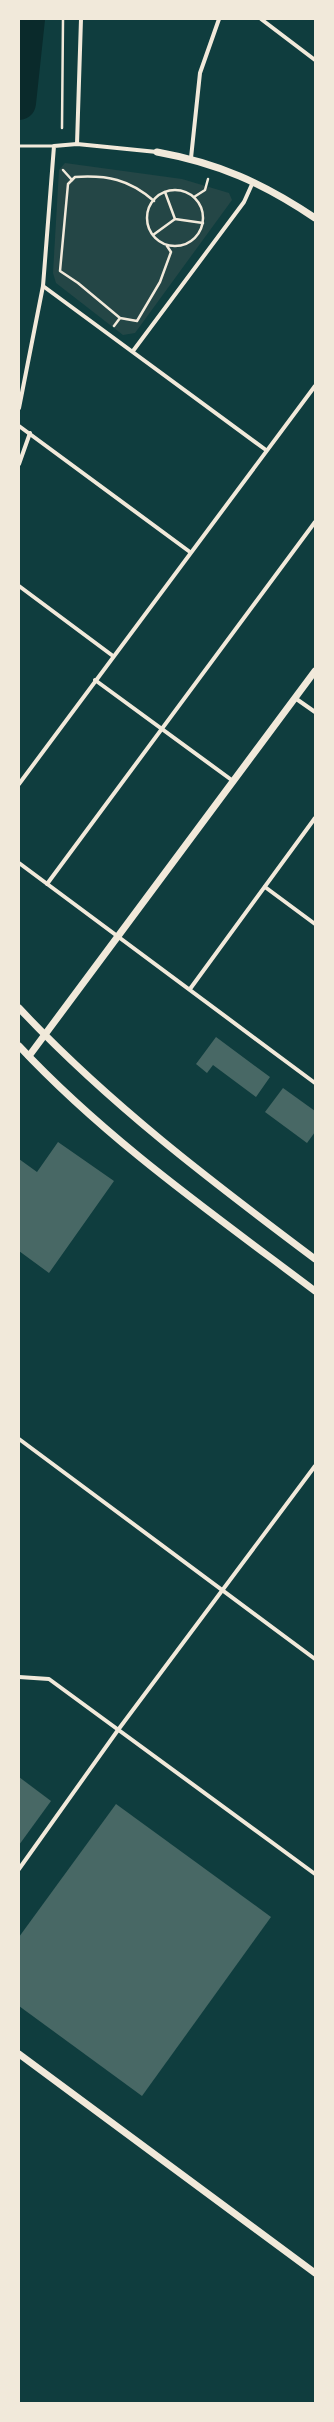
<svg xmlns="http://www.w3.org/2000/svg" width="334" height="2422" font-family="Lora,serif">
<rect width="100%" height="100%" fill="#0f3d3e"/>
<path fill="#244646" d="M65,163l117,16 47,14 3,7 -97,133 -12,2 -67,-52 -3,-10 6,-103z"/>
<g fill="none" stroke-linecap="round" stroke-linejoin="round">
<path stroke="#0a2a2b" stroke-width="34" d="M19,103l9,-84"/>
</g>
<g fill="#486865">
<path d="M216,1037l54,40 -14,20 -43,-32 -6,8 -11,-9z"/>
<path d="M283,1088l32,23v21l-8,11 -42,-31z"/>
<path d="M58,1142l56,39 -65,92 -30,-22v-92l18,13z"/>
<path d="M19,1777l32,24 -32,44z"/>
<path d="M116,1804l155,113 -129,179 -123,-90v-69z"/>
</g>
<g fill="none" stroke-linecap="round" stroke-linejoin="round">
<g stroke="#f1e9da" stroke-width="2.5">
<path d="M62,128l1,-109"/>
<path d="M63,170l9,10"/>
<circle cx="175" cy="218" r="28"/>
<path d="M165,192l10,27 28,4"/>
<path d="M194,197l11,-7 3,-11"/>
<path d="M154,201c-25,-22 -47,-26 -79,-24l-7,7 -8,87 18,12 42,35 17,3 23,-39 11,-30 -4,-6"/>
<path d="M153,235l22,-16"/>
<path d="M114,326l6,-8"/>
</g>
<path stroke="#f1e9da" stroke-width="3" d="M19,146h35"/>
<g stroke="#f1e9da" stroke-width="4">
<path d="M261,19l54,41"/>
<path d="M77,144l4,-125"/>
<path d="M191,158l9,-85 19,-54"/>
<path d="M43,286l223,164"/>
<path d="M133,351l111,-149 9,-20"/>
<path d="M19,408l24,-122 11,-140 23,-2 80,8"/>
<path d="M19,426l171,126"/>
<path d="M19,464l11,-31"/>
<path d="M19,586l94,70"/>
<path d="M95,680l138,101"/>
<path d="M295,698l20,14"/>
<path d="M19,784l296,-398"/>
<path d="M19,863l296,220"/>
<path d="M47,884l268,-362"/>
<path d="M265,887l50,37"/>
<path d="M190,989l125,-171"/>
<path d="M19,1439l296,220"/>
<path d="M19,1677l30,2 266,195"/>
<path d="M19,1869l99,-139 197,-264"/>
</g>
<g stroke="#f1e9da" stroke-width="7">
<path d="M157,152c61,11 106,31 158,66"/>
<path d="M19,1008c89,95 192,173 296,251"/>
<path d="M19,1046c88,94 194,168 296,245"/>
<path d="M29,1056l286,-385"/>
<path d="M19,2054l296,219"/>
</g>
</g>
<rect width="334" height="2422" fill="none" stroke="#f1e9da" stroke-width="40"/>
</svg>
